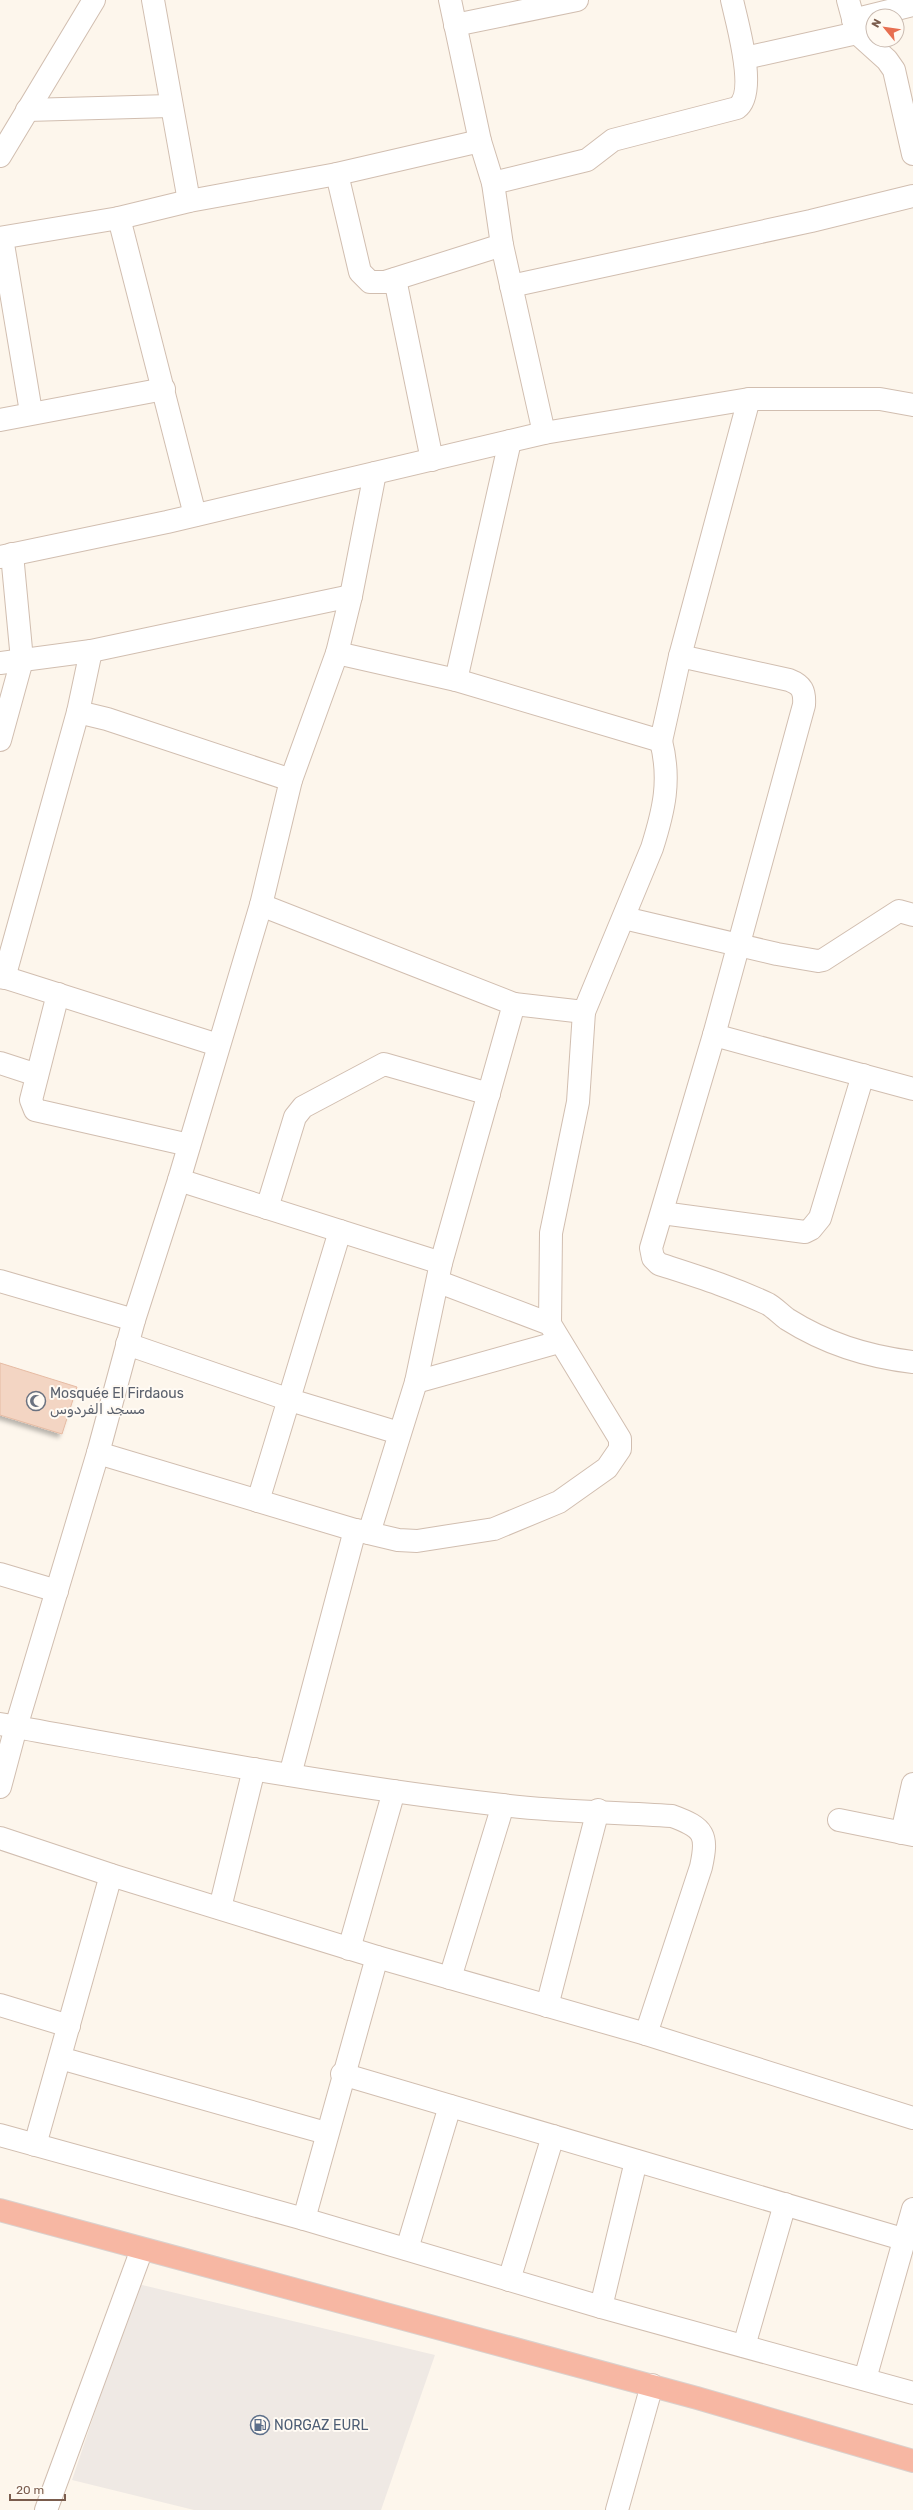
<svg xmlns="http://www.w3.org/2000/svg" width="913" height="2510" font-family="Rubik,'Noto Naskh Arabic',sans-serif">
<defs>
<filter id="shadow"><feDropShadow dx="-3.5" dy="3.5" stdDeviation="2" flood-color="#0004"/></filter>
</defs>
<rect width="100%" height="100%" fill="#fdf6ec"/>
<path fill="#efe9e4" d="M138,2284l297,71 -54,155h-187l-122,-30z"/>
<path fill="#f3d5c3" stroke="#e6bba3" filter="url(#shadow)" d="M0,1363l77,24 -15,47 -62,-19z"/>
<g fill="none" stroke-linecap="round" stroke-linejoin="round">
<g stroke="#d1beb0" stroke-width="24">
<g id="minor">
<path d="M153,0l36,201"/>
<path d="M450,0l30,141 13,42 9,62 42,188"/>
<path d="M853,20l60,-15"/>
<path d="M455,25l122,-25"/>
<path d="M857,33l30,27 7,10 19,84"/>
<path d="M745,58l112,-25 -9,-33"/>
<path d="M27,110l143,-4"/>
<path d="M0,156l94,-156"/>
<path d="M337,174l23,98 10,10h15l117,-37"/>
<path d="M493,183l94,-23 26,-20 124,-32c21,-15 0,-85 -5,-108"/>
<path d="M119,218l76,297"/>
<path d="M0,238l119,-20 70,-17 148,-27 143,-33"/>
<path d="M2,238l29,174"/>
<path d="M395,279l37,181"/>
<path d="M511,286l300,-65 102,-25"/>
<path d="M0,420l164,-31"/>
<path d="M0,557l167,-35 377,-89 205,-34h131l33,6"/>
<path d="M337,653l119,27 205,61 19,-85 69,-257"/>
<path d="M680,656l109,24c13,5 16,11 15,25l-90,330 -63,213 2,10 6,6c37,12 73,23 109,40 7,4 12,10 19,15 38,24 82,38 126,43"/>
<path d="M0,663l91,-12 260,-55"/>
<path d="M456,680l54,-239"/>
<path d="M78,712l29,7 184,61"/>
<path d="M0,740l22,-80 -10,-106"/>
<path d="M261,905l253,99 -73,259 -25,119 -47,151"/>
<path d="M624,918l153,36 41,7 5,-1 76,-49 14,4"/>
<path d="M0,976l218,69"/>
<path d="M4,978l74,-266 13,-61"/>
<path d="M58,994l-27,106 4,10 154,35"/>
<path d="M514,1004l70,8 68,-164c12,-38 19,-68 9,-107"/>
<path d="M714,1035l199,54"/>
<path d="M0,1063l37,12"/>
<path d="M179,1180l262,83"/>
<path d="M267,1208l28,-91 8,-10 81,-43 105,30"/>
<path d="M662,1213l143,19 6,-3 9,-11 43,-143"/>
<path d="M0,1281l134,39"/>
<path d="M550,1324l1,-91 27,-131 6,-90"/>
<path d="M127,1344l163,56 109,33"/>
<path d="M416,1382l143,-40"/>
<path d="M98,1453l257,77 -65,245"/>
<path d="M258,1501l82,-270"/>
<path d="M356,1530l42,10 19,1 77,-12 65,-27 48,-34 13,-19v-10l-70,-115 -111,-42"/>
<path d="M0,1574l57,17"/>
<path d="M0,1724c167,30 333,62 502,81 56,7 114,7 170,11 33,12 36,19 29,51l-55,167"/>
<path d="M0,1787l16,-60 82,-274 36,-133 45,-140 82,-275 30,-125 46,-127 14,-57 24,-123"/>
<path d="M839,1820l74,15"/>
<path d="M902,1833l11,-49"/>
<path d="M0,1838l111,37 266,82 269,77 267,84"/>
<path d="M220,1908l34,-139"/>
<path d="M349,1949l45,-158"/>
<path d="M450,1978l53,-173"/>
<path d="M0,2005l69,21"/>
<path d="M547,2006l51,-196"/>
<path d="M60,2058l266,75"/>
<path d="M342,2074l564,166"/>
<path d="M0,2135l304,84 297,88 312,86"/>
<path d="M35,2145l76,-270"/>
<path d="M304,2219l73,-262"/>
<path d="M407,2249l43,-143"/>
<path d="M509,2280l44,-144"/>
<path d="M601,2307l35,-146"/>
<path d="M744,2346l41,-142"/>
<path d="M865,2379l48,-170"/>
<path d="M46,2510l96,-261"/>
<path d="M617,2510l35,-125"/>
</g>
</g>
<g stroke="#dad1cd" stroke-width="24">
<path id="highway" d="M0,2210l697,188 216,63"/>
</g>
<use href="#minor" stroke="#fff" stroke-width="22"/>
<use href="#highway" stroke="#f7b7a3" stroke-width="22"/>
</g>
<defs>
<g id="mosque-ring" transform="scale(1)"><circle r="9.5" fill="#fffaf3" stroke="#6b7280" stroke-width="1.5"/><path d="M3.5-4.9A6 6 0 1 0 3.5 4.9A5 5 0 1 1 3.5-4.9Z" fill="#6b7280"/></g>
<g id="fuel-ring" transform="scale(1)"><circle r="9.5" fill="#fffaf3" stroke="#5c6f8a" stroke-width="1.5"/><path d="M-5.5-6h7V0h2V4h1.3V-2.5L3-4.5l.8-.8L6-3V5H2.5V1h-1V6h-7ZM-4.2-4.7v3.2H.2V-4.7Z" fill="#5c6f8a"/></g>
</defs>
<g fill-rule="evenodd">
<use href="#mosque-ring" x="36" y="1401"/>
<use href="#fuel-ring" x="260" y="2425"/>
</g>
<g text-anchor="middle" stroke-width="4" stroke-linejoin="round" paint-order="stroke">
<g font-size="14" fill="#5b616d" stroke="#fffaf3" text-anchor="start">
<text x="50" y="1398">Mosquée El Firdaous<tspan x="50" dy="16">مسجد الفردوس</tspan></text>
</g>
<g font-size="14" fill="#4e5e75" stroke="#fffaf3" text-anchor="start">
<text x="274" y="2430">NORGAZ EURL</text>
</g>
</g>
<g transform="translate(885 28) rotate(299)"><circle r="19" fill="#fffaf3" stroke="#cabbb1"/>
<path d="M0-3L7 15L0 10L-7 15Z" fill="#e76f51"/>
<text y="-6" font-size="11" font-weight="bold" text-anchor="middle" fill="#7a5c4d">N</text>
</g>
<path d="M10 2494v6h55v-6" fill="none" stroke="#7a5c4d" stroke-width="2"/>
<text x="16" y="2494" font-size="12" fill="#7a5c4d" stroke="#fffaf3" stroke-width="3" paint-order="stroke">20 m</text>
</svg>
